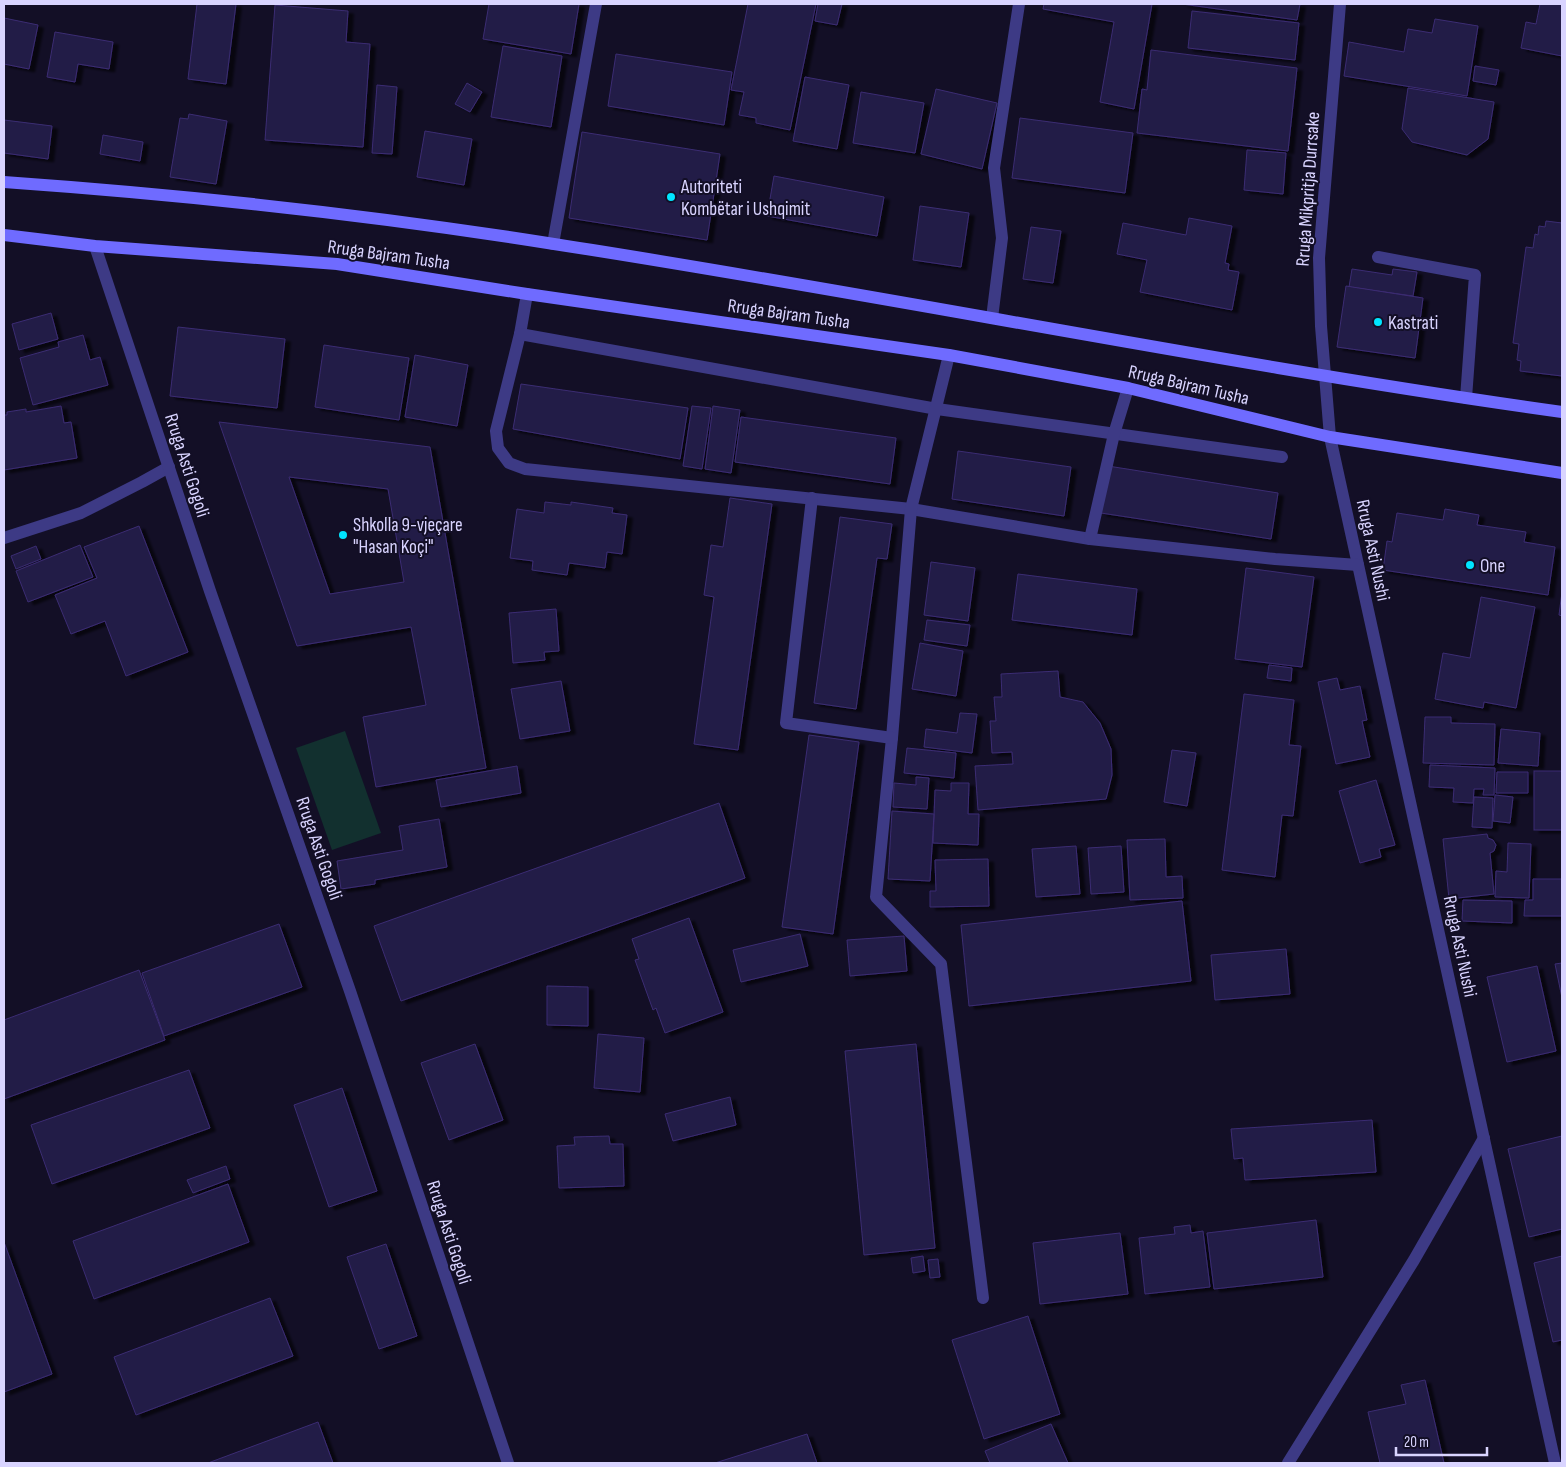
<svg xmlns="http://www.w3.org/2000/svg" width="1566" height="1467" font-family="'Sofia Sans Condensed',sans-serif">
<defs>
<filter id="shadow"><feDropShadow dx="5.5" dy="3" stdDeviation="1" flood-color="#0009"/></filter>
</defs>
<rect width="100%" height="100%" fill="#130f26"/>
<path fill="#12302f" d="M345,731l36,102 -49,17 -36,-102z"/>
<g fill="#241b47" stroke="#3b2d73" fill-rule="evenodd" filter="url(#shadow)">
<path d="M197,4h39l-10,80 -38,-5z"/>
<path d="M489,4h90l-8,50 -88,-15z"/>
<path d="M748,4h68l-26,126 -34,-7v-5l-17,-3 5,-23 -13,-2z"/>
<path d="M818,4h24l-5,21 -22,-4z"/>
<path d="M1044,4h108l-18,105 -34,-7 14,-80 -71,-13z"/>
<path d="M1182,4h118l-3,16z"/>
<path d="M1540,4h22v52l-41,-8 5,-26 10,2z"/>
<path d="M275,5l73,6 -2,31 24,2 -7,103 -98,-7z"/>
<path d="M1192,11l107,12 -4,37 -107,-12z"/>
<path d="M4,18l34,7 -9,44 -25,-5z"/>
<path d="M1435,19l43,7 -11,70 -123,-20 5,-34 55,10 4,-23 24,4z"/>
<path d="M55,32l58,10 -4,27 -31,-5 -3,18 -28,-5z"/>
<path d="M503,46l59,10 -11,71 -60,-10z"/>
<path d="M1151,50l146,18 -9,83 -151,-18 5,-44 5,1z"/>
<path d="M616,54l116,18 -8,53 -116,-19z"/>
<path d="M1475,66l24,4 -3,15 -23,-4z"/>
<path d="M805,77l44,8 -12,64 -44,-8z"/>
<path d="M467,83l15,9 -12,20 -15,-8z"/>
<path d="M377,85l20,2 -5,67 -20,-1z"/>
<path d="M1408,88l86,14 -6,37 -21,16 -55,-13 -10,-13z"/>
<path d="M936,89l61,14 -15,66 -61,-15z"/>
<path d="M861,92l63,11 -9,50 -62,-10z"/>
<path d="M189,114l38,7 -11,63 -46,-7 10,-59 8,1z"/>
<path d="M1020,118l113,15 -8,60 -113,-15z"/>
<path d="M4,120l48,6 -4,33 -44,-6z"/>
<path d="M425,131l47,8 -8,46 -47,-8z"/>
<path d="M582,132l138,22 -13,86 -138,-22z"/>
<path d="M103,135l40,7 -3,19 -40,-7z"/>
<path d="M1247,150l39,3 -3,41 -39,-4z"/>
<path d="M774,176l110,21 -7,39 -110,-20z"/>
<path d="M920,206l49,7 -8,54 -48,-7z"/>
<path d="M1189,218l43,8 -7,37 4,1 -1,6 11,2 -7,38 -92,-18 7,-32 -30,-6 6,-31 63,12z"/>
<path d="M1546,221l16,2v153l-42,-5 1,-10 -4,-1 2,-16 -6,-1 13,-96 7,1 2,-14 3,1 1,-9 6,1z"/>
<path d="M1031,227l30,4 -8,52 -30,-4z"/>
<path d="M1352,269l40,6 1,-6 24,3 -4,24 -64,-9z"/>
<path d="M1346,286l77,12 -8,60 -78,-11z"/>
<path d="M51,313l7,26 -39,11 -7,-26z"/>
<path d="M178,327l107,12 -8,69 -107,-12z"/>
<path d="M83,335l7,25 10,-3 8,28 -75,20 -13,-47 39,-11 -1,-5z"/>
<path d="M324,345l85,13 -10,62 -84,-13z"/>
<path d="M415,355l53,10 -11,61 -52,-9z"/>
<path d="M521,384l167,24 -8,51 -167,-30z"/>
<path d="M61,406l3,17 7,-1 6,36 -73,12v-55h3v-3l19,-3v3z"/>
<path d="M692,406l19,2 -9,61 -19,-3z"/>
<path d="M713,406l27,4 -9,63 -26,-4z"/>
<path d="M741,417l155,21 -6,46 -155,-22z"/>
<path d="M219,422l211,25 56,321 -110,19 -13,-70 63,-12 -15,-78 -114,19zM289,477l99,12 16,93 -74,12z"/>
<path d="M958,451l113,16 -7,49 -112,-17z"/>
<path d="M1108,466l170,27 -7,46 -170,-26z"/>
<path d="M730,498l42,6 -34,246 -44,-6 20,-147 -10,-2 7,-50 12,2z"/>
<path d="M545,502l26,3v-3l42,6 -1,5 15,2 -5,39 -15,-2 -2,16 -36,-5 -2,12 -35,-5 1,-9 -23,-3 7,-49 27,4z"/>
<path d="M1445,509l34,6 -2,10 49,7 -2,10 31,5 -7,48 -165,-25 4,-29 5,1 5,-29 46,7z"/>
<path d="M840,517l52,7 -5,35 -10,-1 -21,151 -42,-6z"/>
<path d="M139,526l49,126 -62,24 -21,-55 -34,13 -16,-39 42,-17 -13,-31z"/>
<path d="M80,545l13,32 -65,25 -12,-31z"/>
<path d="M36,546l5,13 -25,10 -5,-13z"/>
<path d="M931,562l44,6 -7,53 -44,-6z"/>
<path d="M1246,568l68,9 -12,90 -67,-8z"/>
<path d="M1018,574l119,15 -5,46 -120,-15z"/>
<path d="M1562,592v24l-3,-1z"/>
<path d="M1481,597l54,10 -19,101 -32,-6 -1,6 -48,-9 8,-46 27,5z"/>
<path d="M556,609l3,42 -15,1 1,8 -32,3 -4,-50z"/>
<path d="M927,620l43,5 -3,21 -43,-6z"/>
<path d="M920,643l43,8 -7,45 -44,-7z"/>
<path d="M1269,665l23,3 -1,13 -24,-3z"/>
<path d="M1058,671l2,26 23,5 17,21 11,26 1,26 -6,24 -128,11 -3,-44 38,-2 -1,-12 -20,1 -2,-32h6l-2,-24h8l-1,-23z"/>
<path d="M1337,678l3,12 20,-4 7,34 -5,1 8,36 -34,7 -18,-82z"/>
<path d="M561,681l9,50 -50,8 -9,-50z"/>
<path d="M1244,694l50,6 -5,45 12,1 -8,70 -11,-1 -7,62 -53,-7z"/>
<path d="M960,713l17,1 -5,39 -48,-6 2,-18 31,4z"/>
<path d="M1425,717h26v6l44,1 -1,41 -71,-2z"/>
<path d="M1501,729l39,4 -2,33 -40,-3z"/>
<path d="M809,735l50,7 -26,192 -51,-7z"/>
<path d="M907,748l49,5 -2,25 -50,-5z"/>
<path d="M1172,750l24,3 -9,53 -23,-4z"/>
<path d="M1430,765l65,3 -1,27h-11l1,-6h-10l-1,14 -20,-1 1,-14 -25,-1z"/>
<path d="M517,766l4,27 -80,14 -5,-27z"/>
<rect x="1534" y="771" width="28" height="59"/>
<path d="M1497,772h31v21h-32z"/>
<path d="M916,777l13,1 -2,31 -34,-2 1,-24 22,2z"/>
<path d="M1376,780l19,65 -16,4 2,8 -21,6 -21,-72z"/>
<path d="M951,783h18l-1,31h11l-1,31 -45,-2 2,-53 16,1z"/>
<path d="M1495,795l18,2 -3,26 -17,-2z"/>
<path d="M1474,797l19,1 -1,30 -20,-1z"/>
<path d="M719,803l26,75 -344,123 -27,-75z"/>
<path d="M892,811l42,3 -4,67 -42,-2z"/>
<path d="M439,819l8,48 -72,13v4l-34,5 -4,-28 66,-11 -4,-24z"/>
<path d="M1487,834l1,4 5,2 3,5 -2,6 -4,2 4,41 -45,5 -6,-60z"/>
<path d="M1165,839l1,38 16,-1 1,22 -53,2 -3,-60z"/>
<path d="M1508,843l23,1 -2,54 -34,-1 1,-26 11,1z"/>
<path d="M1076,846l4,48 -44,3 -4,-48z"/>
<path d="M1121,846l3,46 -33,2 -3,-46z"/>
<path d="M988,859l1,47 -59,1v-16h6l-1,-31z"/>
<path d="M1533,879h29v37h-38l1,-16h8z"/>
<path d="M1463,900l49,1v22l-50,-2z"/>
<path d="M1182,901l9,80 -222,25 -8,-81z"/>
<path d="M689,918l34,94 -58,21 -9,-25 -3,2 -18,-50 4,-1 -7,-20z"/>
<path d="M279,924l23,63 -138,49 -22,-63z"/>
<path d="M800,934l8,32 -67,16 -8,-32z"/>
<path d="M904,936l3,35 -57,5 -3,-36z"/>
<path d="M1286,949l4,45 -75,6 -4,-45z"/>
<path d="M1562,963v35l-7,-34z"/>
<path d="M1537,966l19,85 -49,11 -20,-85z"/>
<path d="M139,970l26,70 -161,59v-79z"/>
<path d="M547,986l41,1v39l-41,-1z"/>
<path d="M598,1034l46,4 -4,54 -46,-4z"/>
<path d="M475,1044l28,76 -54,20 -28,-77z"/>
<path d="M916,1044l19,204 -71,7 -19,-204z"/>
<path d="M189,1070l21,58 -158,56 -21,-59z"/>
<path d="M342,1088l35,103 -48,16 -35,-102z"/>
<path d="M730,1097l6,28 -63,16 -8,-27z"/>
<path d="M1372,1120l4,52 -131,8 -2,-22 -9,1 -3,-30z"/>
<path d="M609,1136l1,8h13l1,42 -65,2 -2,-42 18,-1 -1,-8z"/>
<path d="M1562,1136v93l-33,8 -21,-88z"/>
<path d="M226,1166l4,13 -37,14 -6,-13z"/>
<path d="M228,1184l21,58 -155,57 -21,-58z"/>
<path d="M1316,1220l7,57 -109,12 -7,-56z"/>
<path d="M1190,1225l1,8 12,-2 7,56 -65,7 -6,-56 36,-4 -1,-7z"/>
<path d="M1120,1233l8,61 -88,10 -7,-61z"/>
<path d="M4,1242l48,132 -48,18z"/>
<path d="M386,1244l31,92 -38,13 -32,-92z"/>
<path d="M923,1256l2,15 -12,2 -2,-15z"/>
<path d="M1562,1256v84l-9,2 -19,-79z"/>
<path d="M938,1259l2,18 -10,1 -2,-18z"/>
<path d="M270,1298l23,58 -157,59 -22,-58z"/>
<path d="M1028,1316l32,98 -76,25 -32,-99z"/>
<path d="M1425,1380l19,83h-64l-12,-51 38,-8 -5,-19z"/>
<path d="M318,1422l15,41h-125z"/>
<path d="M1051,1424l17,39h-78l-5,-12z"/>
<path d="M807,1434l10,29h-102z"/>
</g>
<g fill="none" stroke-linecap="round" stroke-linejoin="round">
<g stroke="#3d3a85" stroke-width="12">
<path d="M1378,257l97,18 -9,123"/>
<path d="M992,318l10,-80 -8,-70 25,-164"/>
<path d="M1288,1463l126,-203 70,-122"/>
</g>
<g stroke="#3d3a85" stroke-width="12">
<path d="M1340,4l-21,254 2,68 9,111 225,1026"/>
<path d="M553,244l43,-240"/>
<path d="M527,294l-7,40 -24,97 2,17 11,15 16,6 386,40 179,30 185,20 83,6"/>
<path d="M520,334l417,75 345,48"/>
<path d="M949,355l-38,154 -19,229 -16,159 65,67 42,334"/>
<path d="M812,498l-26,225 106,15"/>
<path d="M4,538l77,-25 61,-31 27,-15"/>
<path d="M1090,539l24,-105 14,-46"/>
</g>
<path stroke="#3d3a85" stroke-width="12" d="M95,246l115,345 140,400 158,472"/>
<g stroke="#6f6bff" stroke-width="12">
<path d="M4,182c184,13 368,33 550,62 337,52 671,121 1008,168"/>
<path d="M4,235l91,11 242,18 190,30 422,61 179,33 202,49 232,36"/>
</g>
</g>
<g fill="#00e5ff" stroke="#130f26" stroke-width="2">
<circle cx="671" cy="197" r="5"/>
<circle cx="1378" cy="322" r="5"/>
<circle cx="343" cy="535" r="5"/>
<circle cx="1470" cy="565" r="5"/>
</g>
<g text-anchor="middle" stroke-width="4" stroke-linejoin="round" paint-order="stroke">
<g font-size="19" fill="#d9d4ff" stroke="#130f26" text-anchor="start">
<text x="681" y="193">Autoriteti<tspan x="681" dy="22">Kombëtar i Ushqimit</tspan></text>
<text x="1388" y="329">Kastrati</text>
<text x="353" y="531">Shkolla 9-vjeçare<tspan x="353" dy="22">"Hasan Koçi"</tspan></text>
<text x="1480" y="572">One</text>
</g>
<g font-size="19" fill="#d9d4ff" stroke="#130f26">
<text transform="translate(1307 189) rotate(-86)" y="7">Rruga Mikpritja Durrsake</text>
<text transform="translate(389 254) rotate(8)" y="7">Rruga Bajram Tusha</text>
<text transform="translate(789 313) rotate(8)" y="7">Rruga Bajram Tusha</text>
<text transform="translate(1189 384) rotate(13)" y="7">Rruga Bajram Tusha</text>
<text transform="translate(188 465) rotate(72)" y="7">Rruga Asti Gogoli</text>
<text transform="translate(1374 550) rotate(78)" y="7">Rruga Asti Nushi</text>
<text transform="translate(320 848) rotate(71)" y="7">Rruga Asti Gogoli</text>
<text transform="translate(1461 946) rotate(78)" y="7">Rruga Asti Nushi</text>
<text transform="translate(450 1232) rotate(72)" y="7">Rruga Asti Gogoli</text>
</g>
</g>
<rect width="1566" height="1467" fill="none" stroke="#d9d4ff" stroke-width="10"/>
<path d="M1396 1447v8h91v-8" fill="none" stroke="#d9d4ff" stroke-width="2.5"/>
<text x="1404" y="1447" font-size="15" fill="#d9d4ff" stroke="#130f26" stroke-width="4" paint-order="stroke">20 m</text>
</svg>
